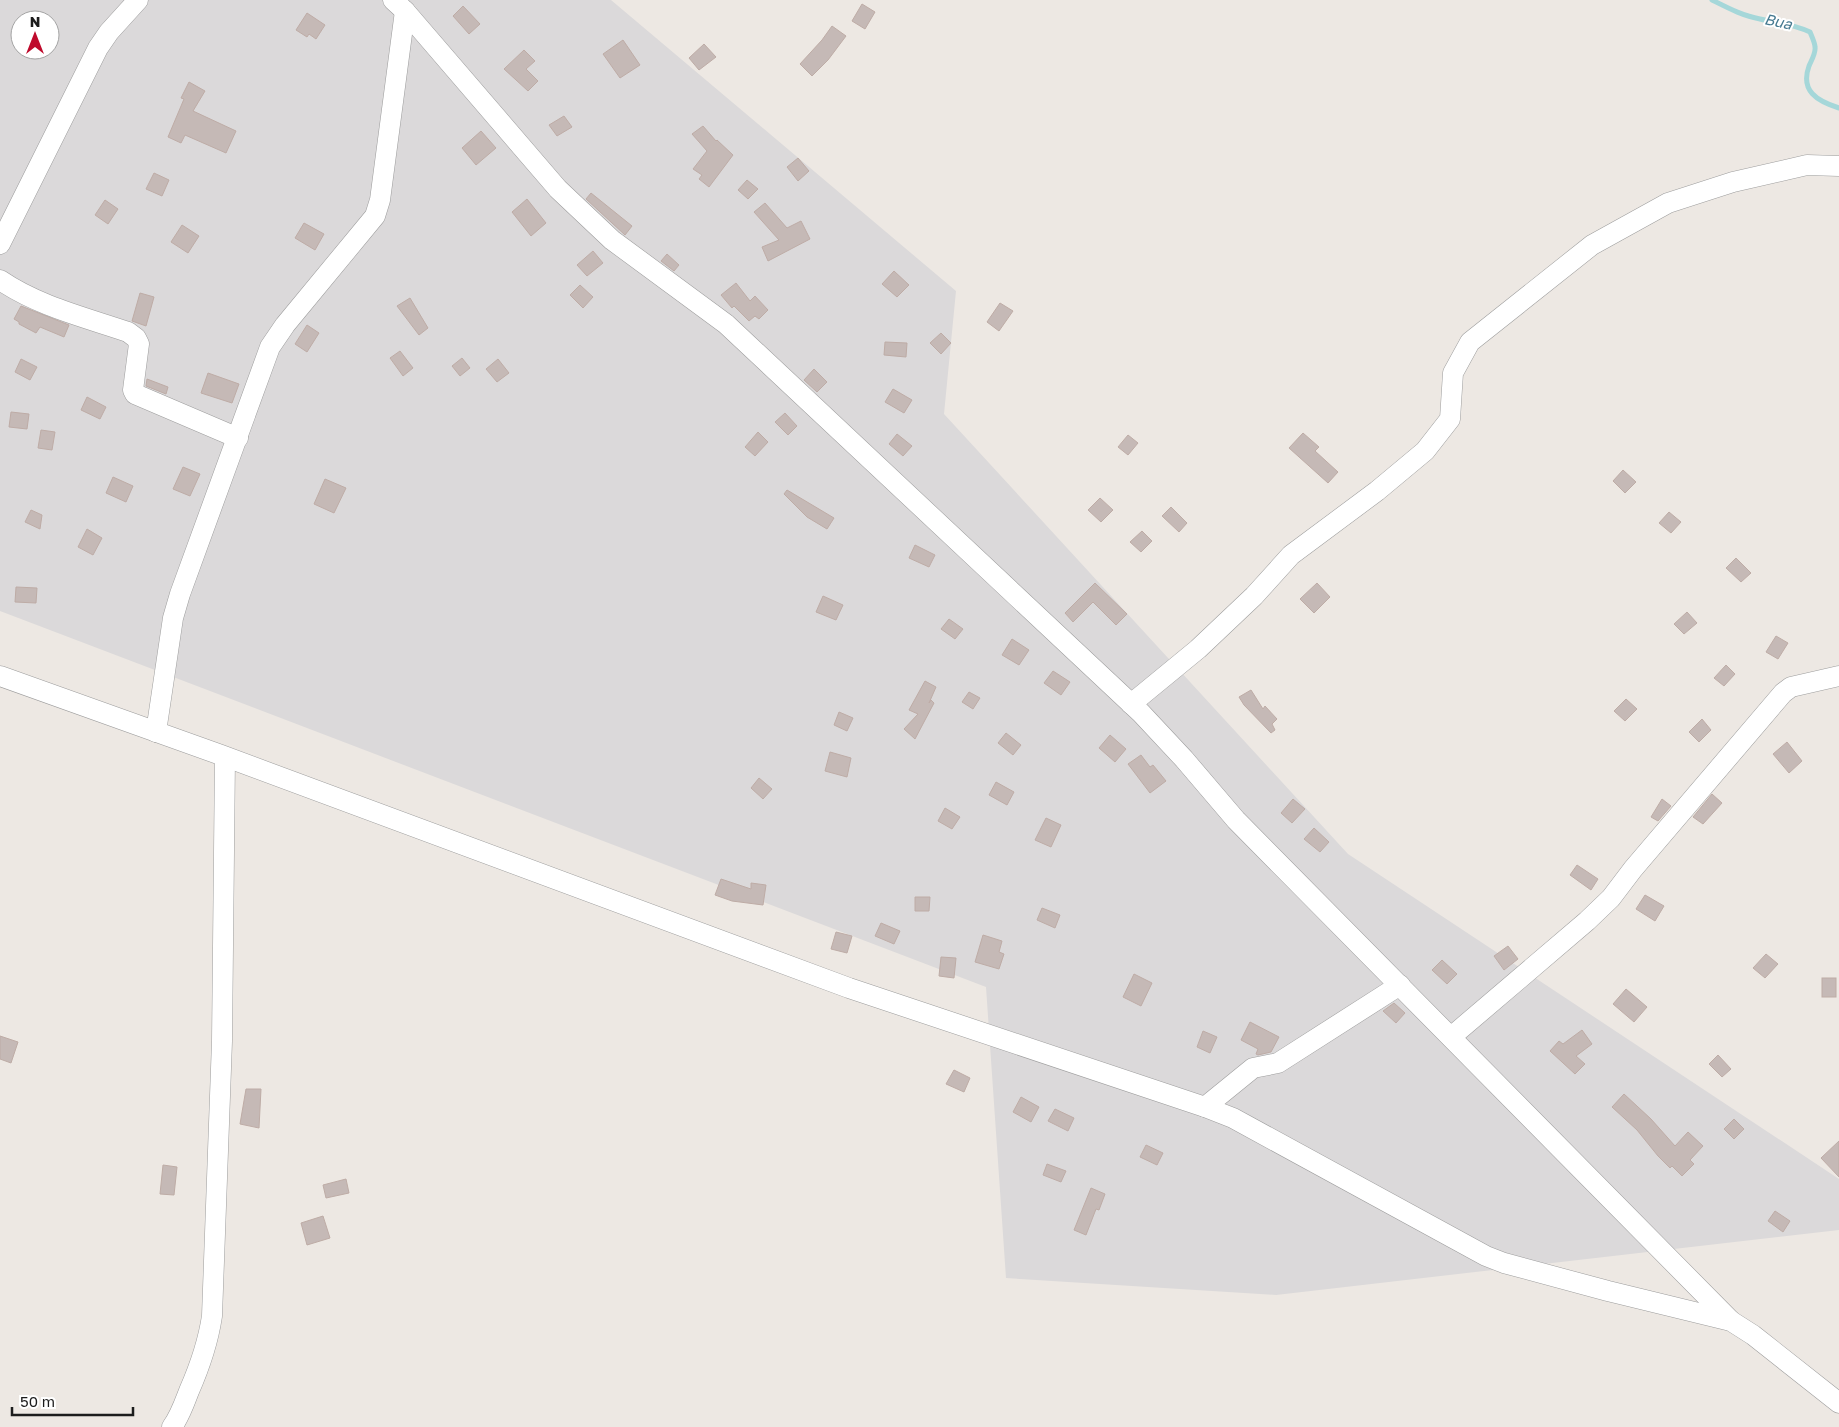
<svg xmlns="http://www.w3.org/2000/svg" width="1839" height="1427" font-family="'Golos Text',sans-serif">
<rect width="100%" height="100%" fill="#ede8e3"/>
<path fill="#dbd9da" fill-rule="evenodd" d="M0,0h611l345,291 -12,123 404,440 491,325v51l-563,65 -270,-17 -20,-291 -986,-376zM20,20h30v30h-30z"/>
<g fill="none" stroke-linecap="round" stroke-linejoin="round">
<path stroke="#a5d7d9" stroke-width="5" d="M1712,0c16,8 31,16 48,19 20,5 31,4 50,13 2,5 5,11 5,15 1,6 -4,14 -6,19 -9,25 8,35 30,42"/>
</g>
<g fill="#c5b9b6" stroke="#beaca6">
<path d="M862,4l13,8 -10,17 -13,-8z"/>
<path d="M463,6l17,18 -11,10 -16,-18z"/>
<path d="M307,13l18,12 -9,14 -7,-5 -2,3 -11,-7z"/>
<path d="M832,26l14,10 -18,24 -16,16 -12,-12 22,-24z"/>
<path d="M623,40l17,25 -20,13 -17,-24z"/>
<path d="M704,44l12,13 -17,13 -10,-12z"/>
<path d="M524,50l11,11 -9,8 12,12 -10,10 -24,-22z"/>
<path d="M189,82l16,9 -12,20 43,20 -10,22 -41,-18 -4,8 -13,-6 16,-38 -3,-1z"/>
<path d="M564,116l8,11 -15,9 -8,-11z"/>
<path d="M703,126l13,15 1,-1 16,15 -24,32 -10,-8 3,-4 -9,-6 14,-18 -15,-17z"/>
<path d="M481,131l15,17 -20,17 -14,-17z"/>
<path d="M798,158l11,13 -11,10 -11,-14z"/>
<path d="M154,173l15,7 -7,16 -16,-7z"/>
<path d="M747,180l11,9 -10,10 -10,-9z"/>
<path d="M591,193l41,33 -7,9 -39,-36z"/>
<path d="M527,199l19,24 -15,13 -19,-24z"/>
<path d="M105,200l13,9 -10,15 -13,-9z"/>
<path d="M765,203l22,25 14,-7 9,18 -42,22 -6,-14 17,-7 -25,-28z"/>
<path d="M304,223l20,11 -9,16 -20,-12z"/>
<path d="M182,225l17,11 -11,17 -17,-11z"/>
<path d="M593,251l10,12 -16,13 -10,-11z"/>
<path d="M667,254l12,11 -5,6 -13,-10z"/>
<path d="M894,271l15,14 -12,12 -15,-13z"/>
<path d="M736,283l14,18 5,-5 13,14 -9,9 -4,-3 -6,5 -15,-15 -2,2 -11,-13z"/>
<path d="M580,285l13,12 -10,11 -13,-13z"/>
<path d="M140,293l14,4 -8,29 -14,-5z"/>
<path d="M410,298l18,30 -9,7 -22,-29z"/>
<path d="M1000,303l13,8 -14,20 -12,-9z"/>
<path d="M21,306l48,19 -5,12 -24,-10 -4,6 -17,-9v-2l-5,-3z"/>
<path d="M307,325l12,8 -12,19 -12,-8z"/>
<path d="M941,333l10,10 -10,11 -11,-11z"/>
<path d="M885,342l22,1 -1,14 -22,-2z"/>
<path d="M400,351l13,17 -10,8 -13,-18z"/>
<path d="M462,358l8,10 -10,8 -8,-10z"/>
<path d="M21,359l16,8 -7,13 -15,-8z"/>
<path d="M498,359l11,14 -12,9 -11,-13z"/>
<path d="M814,369l13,13 -10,10 -13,-12z"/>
<path d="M208,373l31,11 -7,19 -31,-10z"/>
<path d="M147,379l21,8 -2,7 -20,-8z"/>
<path d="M893,389l19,11 -8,13 -19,-11z"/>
<path d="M87,397l19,10 -6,12 -19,-9z"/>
<path d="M11,412l18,2 -2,15 -18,-2z"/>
<path d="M785,413l12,13 -9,9 -13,-13z"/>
<path d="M41,430l14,2 -3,18 -14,-2z"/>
<path d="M758,432l10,10 -13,14 -10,-9z"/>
<path d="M1303,433l16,14 -4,4 23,21 -10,11 -39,-35z"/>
<path d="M897,434l15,12 -9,10 -14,-12z"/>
<path d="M1128,435l10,8 -10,12 -10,-8z"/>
<path d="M183,467l17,7 -10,22 -17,-7z"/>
<path d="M1623,470l13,12 -11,11 -12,-12z"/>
<path d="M113,477l20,9 -7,16 -20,-9z"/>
<path d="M325,479l21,9 -12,25 -20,-9z"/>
<path d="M787,490l47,28 -7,11 -20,-12 -23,-23z"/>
<path d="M1100,498l13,12 -12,12 -13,-12z"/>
<path d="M1171,507l16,16 -8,9 -17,-16z"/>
<path d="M31,510l11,5 -2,14 -15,-7z"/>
<path d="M1669,512l12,10 -10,11 -12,-10z"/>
<path d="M87,529l15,9 -9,17 -15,-8z"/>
<path d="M1142,531l10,10 -11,11 -11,-10z"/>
<path d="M915,545l20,10 -6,12 -20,-9z"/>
<path d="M1736,558l15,15 -10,9 -15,-14z"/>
<path d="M1095,583l32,31 -11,11 -23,-23 -20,20 -8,-9z"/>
<path d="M1317,583l13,14 -16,16 -14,-14z"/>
<path d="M16,587l21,1 -1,15 -21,-1z"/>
<path d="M823,596l20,9 -7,15 -20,-8z"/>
<path d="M1687,612l10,11 -13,11 -10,-10z"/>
<path d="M949,619l14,10 -8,10 -14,-10z"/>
<path d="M1776,636l12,7 -10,16 -12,-7z"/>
<path d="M1012,639l17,11 -10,15 -17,-10z"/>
<path d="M1726,665l9,9 -11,12 -10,-8z"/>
<path d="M1053,671l17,11 -9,13 -17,-12z"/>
<path d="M925,681l11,6 -7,16 2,-3 3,3 -19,36 -11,-10 14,-15 -9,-4z"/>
<path d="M1251,690l12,19 2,-3 12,13 -5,5 3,6 -4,3 -27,-28 -5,-8z"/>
<path d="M969,692l11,6 -7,11 -11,-7z"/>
<path d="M1626,699l11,10 -12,12 -11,-10z"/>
<path d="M839,712l14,6 -6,13 -13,-6z"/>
<path d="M1702,719l9,11 -12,12 -10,-10z"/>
<path d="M1006,733l15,12 -8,10 -15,-12z"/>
<path d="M1110,735l16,14 -11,13 -16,-14z"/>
<path d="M1787,742l15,19 -13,12 -16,-19z"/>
<path d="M830,752l21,6 -4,19 -22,-6z"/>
<path d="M1141,755l9,12 3,-2 13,16 -16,12 -22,-29z"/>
<path d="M759,778l13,11 -9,10 -12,-11z"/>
<path d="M996,782l18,10 -7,13 -18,-10z"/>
<path d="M1712,794l10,9 -19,21 -10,-7z"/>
<path d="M1293,799l12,10 -13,14 -11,-10z"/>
<path d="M1662,799l9,7 -13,15 -7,-4z"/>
<path d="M945,808l15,9 -8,12 -14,-8z"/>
<path d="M1046,818l15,7 -10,22 -16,-7z"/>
<path d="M1314,828l15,14 -9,10 -16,-13z"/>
<path d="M1577,865l21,14 -7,11 -21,-15z"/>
<path d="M721,879l30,10v-6l15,2 -3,20 -31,-4 -17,-6z"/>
<path d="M1645,895l19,11 -9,15 -19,-12z"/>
<path d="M915,897h15l-1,14h-14z"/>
<path d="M1042,908l18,7 -5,13 -18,-8z"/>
<path d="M881,923l19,8 -6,13 -19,-8z"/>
<path d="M836,932l16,4 -5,17 -16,-4z"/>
<path d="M983,935l19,6 -3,11 5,2 -5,15 -24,-7z"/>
<path d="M1508,946l10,13 -14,11 -10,-14z"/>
<path d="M1766,954l12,10 -13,14 -12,-10z"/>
<path d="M941,957l15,1 -2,20 -15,-2z"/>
<path d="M1442,960l15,14 -10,10 -15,-14z"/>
<path d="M1134,974l18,9 -11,23 -18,-9z"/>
<rect x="1822" y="978" width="14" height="19"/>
<path d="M1626,989l21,18 -13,15 -21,-18z"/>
<path d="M1394,1003l11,10 -9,10 -13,-12z"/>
<path d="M1250,1022l29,15 -8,15 -13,3 -2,-1 2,-5 -17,-9z"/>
<path d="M1582,1030l10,14 -16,12 9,8 -10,10 -25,-23 9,-10 4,3z"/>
<path d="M1203,1031l14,6 -7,16 -13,-6z"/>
<path d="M0,1036l18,6 -7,21 -11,-4z"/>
<path d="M1718,1055l13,14 -9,8 -13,-13z"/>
<path d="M954,1070l16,8 -6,14 -18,-8z"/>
<path d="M246,1089h15l-2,39 -19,-4z"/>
<path d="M1624,1094l27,25 24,27 13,-14 15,14 -13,14 4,4 -12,12 -10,-10 -2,2 -12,-12 -21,-26 -25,-23z"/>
<path d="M1021,1097l18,10 -8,15 -18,-10z"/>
<path d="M1055,1109l19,9 -6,13 -20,-10z"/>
<path d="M1734,1119l10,10 -10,10 -10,-10z"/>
<path d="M1839,1141v36l-18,-19z"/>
<path d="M1146,1145l17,8 -6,12 -17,-8z"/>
<path d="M1047,1164l19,7 -5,11 -18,-7z"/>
<path d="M163,1165l14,2 -3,28 -14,-1z"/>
<path d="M346,1179l3,14 -23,5 -3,-13z"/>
<path d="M1091,1188l14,6 -6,16 -3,-1 -10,26 -12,-5z"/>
<path d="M1775,1211l15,10 -7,11 -15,-11z"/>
<path d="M323,1216l7,22 -23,7 -6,-22z"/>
</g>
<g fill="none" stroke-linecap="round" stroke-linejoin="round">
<g stroke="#9d9d9d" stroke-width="21">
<g id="minor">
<path d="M393,0l12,11 153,178 54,51 114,84 415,389 43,46 52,61 494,500"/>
<path d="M0,244l98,-196 11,-16 29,-32"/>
<path d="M0,280c38,26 84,37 128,52l8,6 3,6 -6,46 2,4 103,44"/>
<path d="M0,676l221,79 628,233 356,119 28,11 253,138 18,7 104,28 123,30 22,14 86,68"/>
<path d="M1131,704l67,-55 56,-53 37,-41 86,-64 48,-40 25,-32 3,-46 17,-31 122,-97 76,-42 65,-21 74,-17 32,1"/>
<path d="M156,732l17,-114 7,-24 90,-247 15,-22 90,-109 5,-16 25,-189"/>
<path d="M1451,1037l136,-116 24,-23 22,-29 150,-176 8,-6 48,-11"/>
<path d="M1205,1107l48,-39 25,-5 122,-78"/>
<path d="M172,1427c8,-11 12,-23 17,-36 11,-25 19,-48 23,-75l10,-275 3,-284"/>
</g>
</g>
<use href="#minor" stroke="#fff" stroke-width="20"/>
</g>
<g text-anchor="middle" stroke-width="4" stroke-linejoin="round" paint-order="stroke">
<g font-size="15" font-style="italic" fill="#457990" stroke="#fff">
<text transform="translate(1778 22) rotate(12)" y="5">Bua</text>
</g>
</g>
<g transform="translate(35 35)"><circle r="24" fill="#ffffff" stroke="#a4a4a4"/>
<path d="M0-4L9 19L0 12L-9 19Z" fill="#bf0a2c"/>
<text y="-8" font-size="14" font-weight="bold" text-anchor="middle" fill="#1c1c1c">N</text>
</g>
<path d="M12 1407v8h121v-8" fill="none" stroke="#1c1c1c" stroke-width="2.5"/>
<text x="20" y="1407" font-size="15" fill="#1c1c1c" stroke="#ffffff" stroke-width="4" paint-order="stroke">50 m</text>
</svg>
